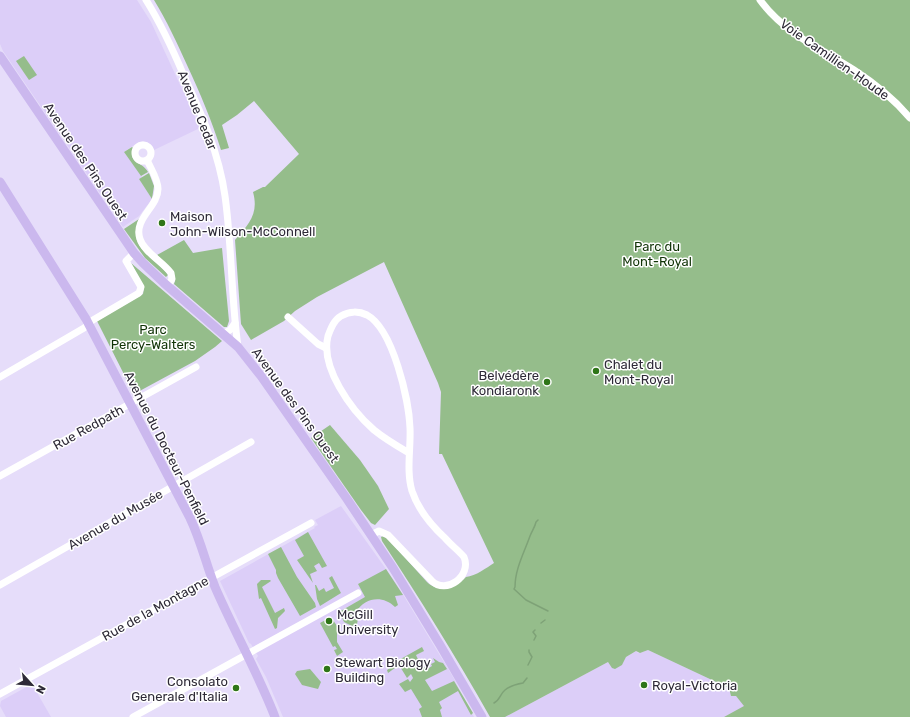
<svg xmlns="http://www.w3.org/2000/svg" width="910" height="717" font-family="Rubik,sans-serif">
<rect width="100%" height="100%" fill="#e6ddfa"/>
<g fill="#dccef8">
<path d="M0,0h137l14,22 49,106 -46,22 -4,-6 -7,-3 -6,2 -13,9 18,25 -3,2 13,20 -13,17 -16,11 -120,-176 -3,-7z"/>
<path d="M341,506l55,77 57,94 21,40h-191l-17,-40 -10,-18 2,-3 -7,-12 -2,-1 -29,-62 95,-53 -1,-1 4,-2 -3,-5z"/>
<path d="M648,650l81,38 2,8h5l9,10 6,11h-246l103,-55 3,4 11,-1 4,-8 10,-6 2,2 5,-1z"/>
<path d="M32,684l19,33h-45l-6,-11 1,-5z"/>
</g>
<g fill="#95bd8b">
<path d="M154,0h756v717h-186l20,-11 -8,-10h-5l-2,-8 -81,-38 -8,3 -4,-2 -10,6 -4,8 -7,4 -3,-1 -4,-6 -103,55h-15c-34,-60 -70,-118 -108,-176l-1,-4 2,-1 5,3 39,43c11,11 30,5 39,-5 10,-1 20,-9 28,-14l-52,-109h-3l2,-62 -3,-9 -54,-121 -67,35 -22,14 -11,10 -33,19 -10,-16 -6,-84c14,-16 24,-26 18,-48l10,-5h2l34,-33 -45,-53 -17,14 -15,10 7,23 -8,2c-9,-29 -21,-57 -34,-85 -10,-22 -20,-44 -33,-65z"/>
<path d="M24,56l13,19 -8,5 -13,-19z"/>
<path d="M132,147l1,1c-5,16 9,13 15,24l-7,4 -17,-24z"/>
<path d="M149,173l5,13 -2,13 -13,-20z"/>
<path d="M139,219c-11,27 9,34 26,52l3,4 -2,2 -21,-19 -21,-29z"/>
<path d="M184,240l9,13 29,-5 7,73 -2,6h-3l-50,-43c5,-12 -10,-21 -17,-29z"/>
<path d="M131,263l91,78 -7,6 -20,14 -61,33 -37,-73 46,-27 1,-6z"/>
<path d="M330,425l30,35 18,26 11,23 -14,16 -4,-2 -10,-13 -50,-72z"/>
<path d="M308,532l19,34 -5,2 -3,-5 -5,3 3,5 -7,3 3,9 -16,-23 7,-4 -9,-16z"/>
<path d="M281,547l16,30 18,26 1,4 -16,9 -22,-38 -2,-5v-3l-8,-16z"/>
<path d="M386,569l17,26 -8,1 3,9 -3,2c-12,-12 -30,-10 -39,5l3,2 -2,10 -5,2 -8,-4 -5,-10 26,-15 -7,-13z"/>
<path d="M332,576l9,17 -21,13 -3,-7 -2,-14h1l3,6 5,-3 2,4 8,-4 -5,-10z"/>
<path d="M261,580h9l1,1 -9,6 13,26 9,-5 1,3 -7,7 -1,10 -2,1 -14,-31 -2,1 -2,-15z"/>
<path d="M331,617l6,9v16l6,10 -6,4 -3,-6 3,-1 -2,-3 -2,1 -13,-24z"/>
<path d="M422,647l2,4 -8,4 6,13 3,-1 2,2 5,-3 -1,-2 4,-2 -2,-4 6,4 4,1 4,6 -22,11 7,11 22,-10 19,32 -2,2 -13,-24 -19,11 3,6 -2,2 2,7h-20l-3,-8 3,-2 -11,-18 -6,3 -6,-8 9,-5 2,3 3,-4 -2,-4 -4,4 -8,-13 -11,8 -1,-3 11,-7 -1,-2z"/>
<path d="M310,669l11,13 -3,7 -16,-4 -7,-11 2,-3z"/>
</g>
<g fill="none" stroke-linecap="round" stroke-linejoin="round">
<g stroke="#7ea277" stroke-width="1.5">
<path d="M538,520l-2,2c-1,5 -4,9 -6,14 -6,17 -15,33 -15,51l-1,2 12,11 22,11"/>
<path d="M541,623l4,-3"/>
<path d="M534,640l2,-4 -3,-4 2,-2"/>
<path d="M528,665l4,-8 -3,-5v-2"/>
<path d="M494,703c6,-3 6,-9 11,-13 5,-4 12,-6 18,-7l4,-5"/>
</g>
<g stroke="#fff" stroke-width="7">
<path d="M146,0c15,24 27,50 38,76 18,39 35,77 41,120 7,50 6,101 13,151"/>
<path d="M760,0c24,33 61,49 94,70 20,13 40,29 56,48"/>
<circle cx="143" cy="153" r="8"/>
<path d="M147,160c4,9 11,19 11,29 0,18 -25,30 -18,50 4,13 23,23 31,34l1,6 -4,7"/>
<path d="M288,317l30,27 8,4"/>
<path d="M223,334l7,-4 5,-7"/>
<path d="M0,377l84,-49 9,-8 46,-27 2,-6 -15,-26 8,-8"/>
<path d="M0,476l196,-109"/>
<path d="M371,535l8,-4 9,4 44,46c14,14 40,-5 32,-24 -6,-7 -13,-12 -19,-19 -13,-12 -27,-29 -33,-47 -6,-20 -1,-43 -2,-63 -1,-28 -17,-99 -43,-113 -8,-4 -18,-4 -26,1 -7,4 -10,12 -13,20 -8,31 23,74 46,94 11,9 23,16 35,23"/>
<path d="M0,585l251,-143"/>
<path d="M0,694l311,-171"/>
<path d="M133,717l225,-124"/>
</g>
<g stroke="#cbb8ee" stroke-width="9">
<path d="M0,56l134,197 9,10 21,20 74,64 23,29 86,123 46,69 47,77 42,72"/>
<path d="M0,182l86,137 104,199c11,23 16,46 25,69 19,44 43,86 60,130"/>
</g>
</g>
<g fill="#2e7517" stroke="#fff" stroke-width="1.5">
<circle cx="162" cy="223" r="4"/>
<circle cx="596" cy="371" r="4"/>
<circle cx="547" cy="382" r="4"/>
<circle cx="329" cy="621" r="4"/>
<circle cx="327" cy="669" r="4"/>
<circle cx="644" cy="685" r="4"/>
<circle cx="236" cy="688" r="4"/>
</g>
<g text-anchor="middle" stroke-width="3" stroke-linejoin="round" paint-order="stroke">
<g font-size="13" fill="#2e2a37" stroke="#fff">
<text transform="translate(835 59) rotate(35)" y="5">Voie Camillien-Houde</text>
<text transform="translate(198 110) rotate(68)" y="5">Avenue Cedar</text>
<text transform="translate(86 161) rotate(56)" y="5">Avenue des Pins Ouest</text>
<text transform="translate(296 405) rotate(54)" y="5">Avenue des Pins Ouest</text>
<text transform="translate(88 427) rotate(-29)" y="5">Rue Redpath</text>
<text transform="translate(167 448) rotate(63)" y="5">Avenue du Docteur-Penfield</text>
<text transform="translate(115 519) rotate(-30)" y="5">Avenue du Musée</text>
<text transform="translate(155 608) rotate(-29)" y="5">Rue de la Montagne</text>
</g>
<g font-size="13" fill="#2e2a37" stroke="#fff" text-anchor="start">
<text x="170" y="221">Maison<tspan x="170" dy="15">John-Wilson-McConnell</tspan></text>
<text x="604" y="369">Chalet du<tspan x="604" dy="15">Mont-Royal</tspan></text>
<text x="539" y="380" text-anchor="end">Belvédère<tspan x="539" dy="15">Kondiaronk</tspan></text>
<text x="337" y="619">McGill<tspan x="337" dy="15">University</tspan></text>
<text x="335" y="667">Stewart Biology<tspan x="335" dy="15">Building</tspan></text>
<text x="228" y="686" text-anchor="end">Consolato<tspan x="228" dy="15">Generale d'Italia</tspan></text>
<text x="652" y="690">Royal-Victoria</text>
</g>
<g font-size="13" fill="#113407" stroke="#fff">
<text x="657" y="251">Parc du<tspan x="657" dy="15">Mont-Royal</tspan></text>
<text x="153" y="334">Parc<tspan x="153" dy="15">Percy-Walters</tspan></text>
</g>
</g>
<g transform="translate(32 685) rotate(117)" stroke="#ffffff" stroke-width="3" paint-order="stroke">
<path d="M0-3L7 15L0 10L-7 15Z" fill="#2e2a37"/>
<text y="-6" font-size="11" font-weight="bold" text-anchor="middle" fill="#2e2a37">N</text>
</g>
</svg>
